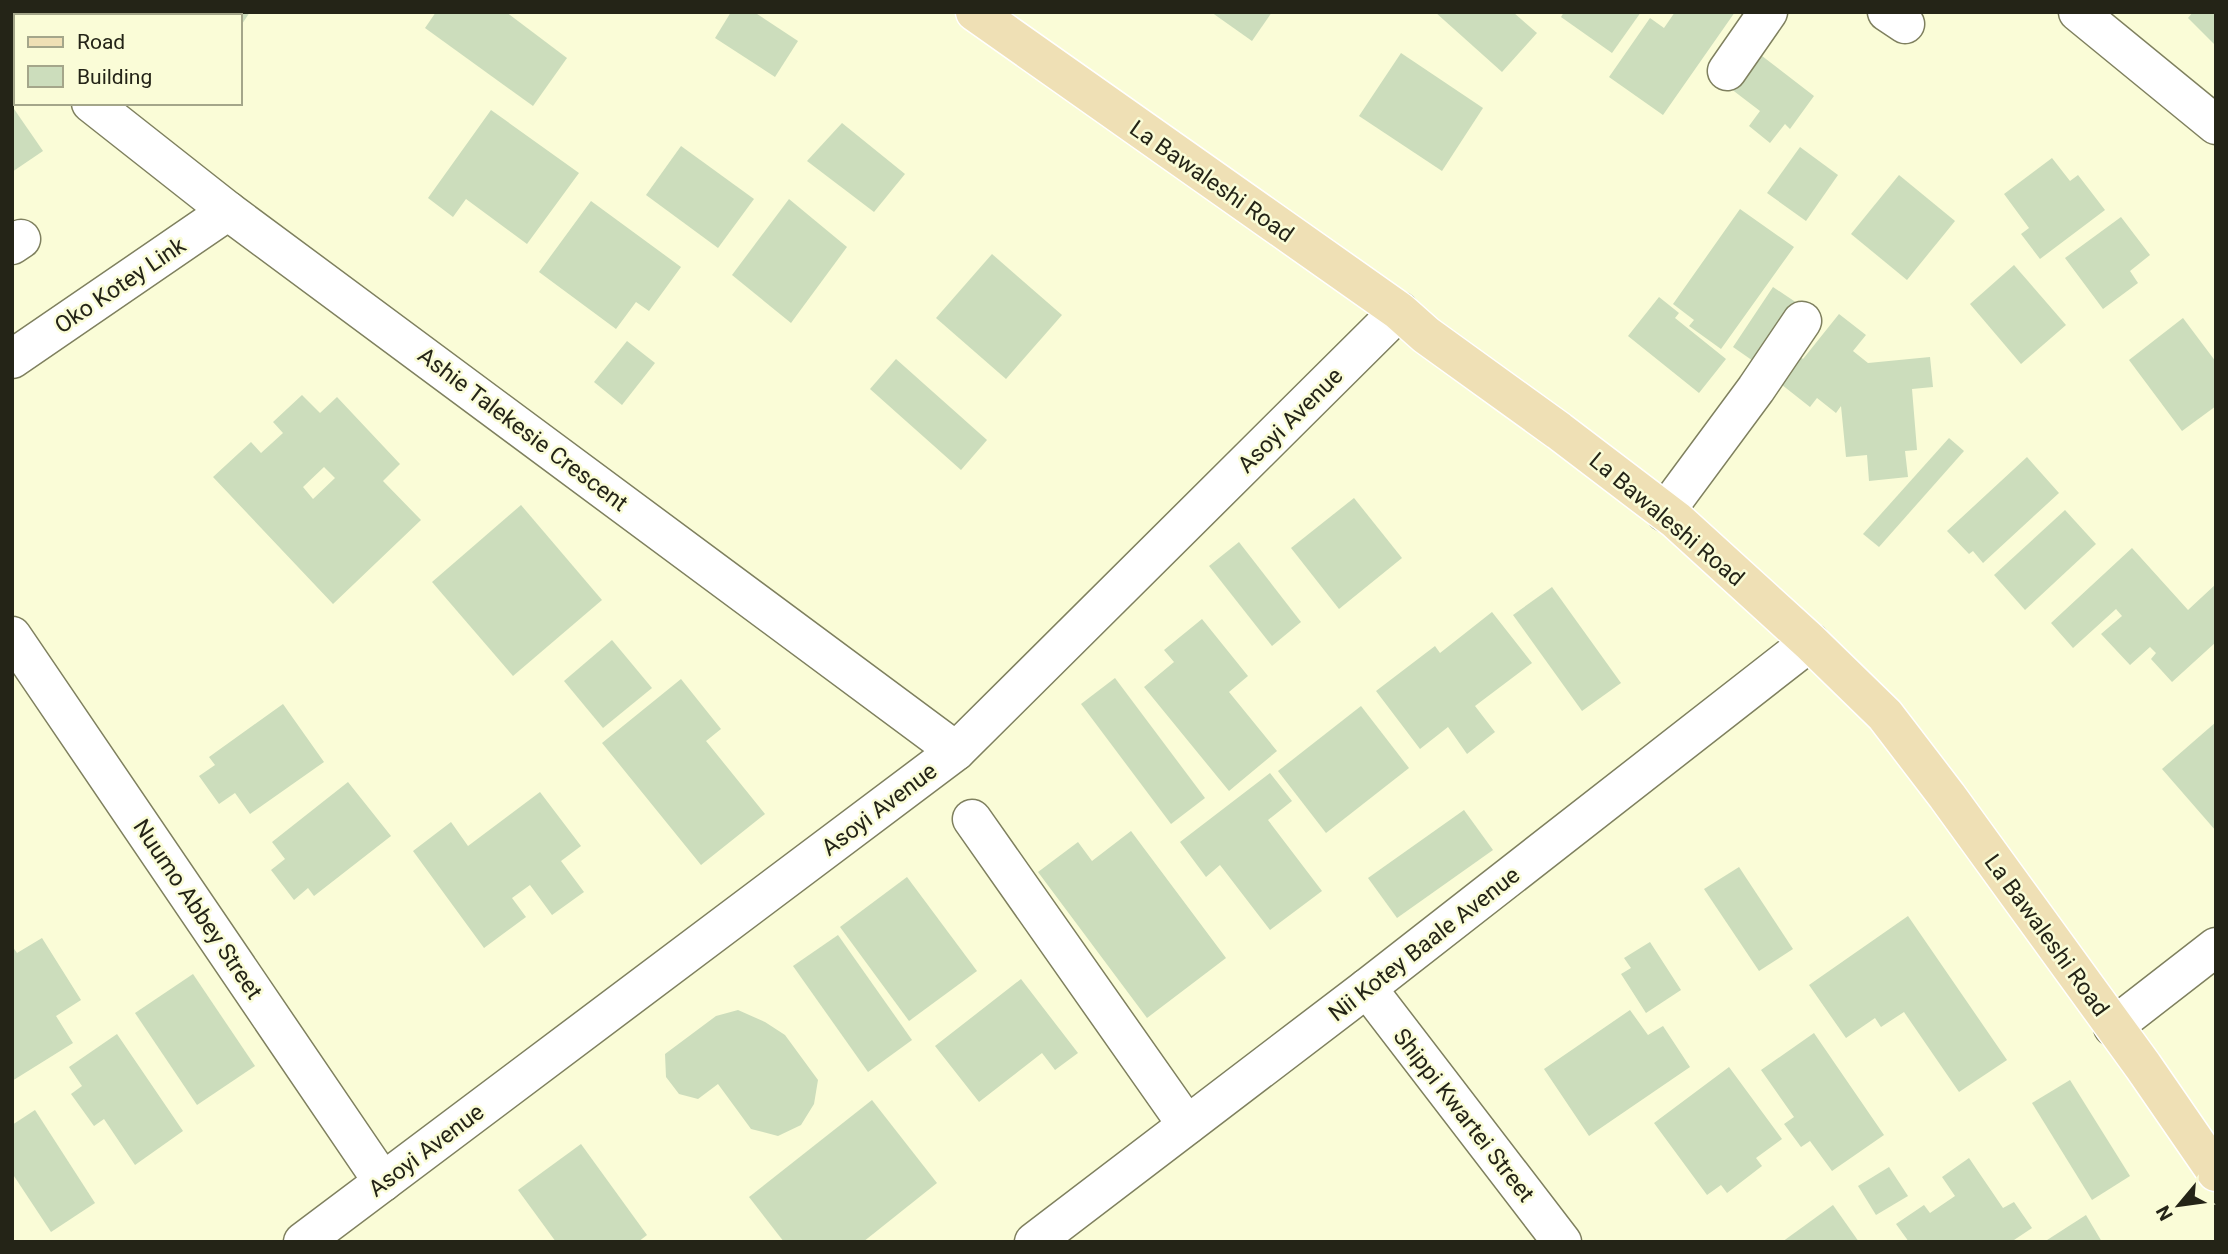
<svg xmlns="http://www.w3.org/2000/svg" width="2228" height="1254" font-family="Roboto,sans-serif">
<rect width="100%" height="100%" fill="#fafcd7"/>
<g fill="#ccddbc" fill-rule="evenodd">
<path d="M163,12h87l-10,15v-11h-73z"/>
<path d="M436,12h70l61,46 -34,48 -108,-78z"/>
<path d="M731,12h23l44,29 -23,36 -60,-39z"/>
<path d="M1211,12h61l-20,29z"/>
<path d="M1435,12h78l24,21 -35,39z"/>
<path d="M1564,12h77l-29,41 -51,-36z"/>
<path d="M1675,12h60l-72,103 -54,-38 41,-59 14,10z"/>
<path d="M2193,12h23v34l-28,-28z"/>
<path d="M1749,46l65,50 -24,33 -5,-5 -15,19 -21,-17 11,-15 -38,-29z"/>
<path d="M1401,53l82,55 -41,63 -83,-55z"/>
<path d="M12,106l31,45 -31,21z"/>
<path d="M491,110l88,63 -52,71 -61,-45 -13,18 -25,-19z"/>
<path d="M842,123l63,51 -31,38 -67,-51z"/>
<path d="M681,146l73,53 -36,49 -72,-53z"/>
<path d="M1800,147l38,28 -32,46 -39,-28z"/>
<path d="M2052,158l18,23 8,-6 27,35 -65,49 -19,-25 8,-6 -25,-34z"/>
<path d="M1899,175l56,46 -48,59 -56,-46z"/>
<path d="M789,199l58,48 -56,76 -59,-48z"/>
<path d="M591,201l90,66 -32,44 -13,-9 -20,27 -77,-57z"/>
<path d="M1740,209l54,38 -73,102 -32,-23 5,-6 -21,-16z"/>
<path d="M2121,217l29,38 -20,16 8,12 -35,26 -38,-51z"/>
<path d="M992,254l70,61 -56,64 -70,-61z"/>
<path d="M2014,265l52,60 -45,39 -51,-60z"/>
<path d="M1773,287l24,16 -41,60 -23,-16z"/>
<path d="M1659,297l20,16 -4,5 51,41 -27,34 -71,-57z"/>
<path d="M1839,314l27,21 -13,16 15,12 62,-6 3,30 -21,2 5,61 -12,1 3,26 -39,4 -2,-26 -21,2 -5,-51 -5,7 -19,-15 -7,9 -38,-30 20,-26 11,8z"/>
<path d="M2183,318l33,44v44l-34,25 -53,-71z"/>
<path d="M627,341l28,22 -33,42 -28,-23z"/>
<path d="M896,359l91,81 -26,30 -91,-81z"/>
<path d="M302,395l18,18 17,-16 63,67 -17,17 38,39 -88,84 -120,-127 38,-35 10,11 22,-20 -10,-11zM324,467l11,11 -22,21 -10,-12z"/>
<path d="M1949,438l15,13 -85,96 -16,-13z"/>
<path d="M2027,457l32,36 -76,70 -10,-12 -4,3 -22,-23z"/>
<path d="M1354,498l48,60 -63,51 -48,-61z"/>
<path d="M521,505l81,95 -89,76 -81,-94z"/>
<path d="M2065,510l31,34 -71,66 -31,-35z"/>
<path d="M1239,542l62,80 -29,24 -63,-80z"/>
<path d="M2132,548l56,62 28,-26v58l-44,40 -21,-23 5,-6 -6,-6 -20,18 -29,-31 21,-18 -6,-7 -43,39 -22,-25z"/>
<path d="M1552,587l69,96 -39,28 -69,-96z"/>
<path d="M1492,612l40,51 -57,43 20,26 -28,22 -19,-27 -28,22 -44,-58 59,-45 5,7z"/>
<path d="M1202,619l46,57 -19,16 48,59 -48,40 -85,-104 30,-25 -10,-12z"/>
<path d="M612,640l40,48 -49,40 -39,-47z"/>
<path d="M1115,678l90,120 -34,26 -90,-120z"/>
<path d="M681,679l40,50 -15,12 59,73 -64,51 -99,-122z"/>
<path d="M283,704l41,58 -74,52 -15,-21 -16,11 -20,-28 16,-11 -6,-8z"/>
<path d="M1361,706l48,62 -83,65 -48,-62z"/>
<path d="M2216,722v109l-54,-62z"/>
<path d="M1270,773l22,28 -24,19 54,71 -52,39 -50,-65 -14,12 -26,-35z"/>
<path d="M348,782l43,54 -77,60 -6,-8 -14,12 -23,-30 14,-11 -13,-17z"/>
<path d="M540,792l41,54 -20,15 23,31 -32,23 -22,-30 -18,13 14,19 -42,31 -71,-97 38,-29 17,24z"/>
<path d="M1464,810l29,40 -96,68 -29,-40z"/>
<path d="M1131,831l95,127 -79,60 -109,-146 40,-30 14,19z"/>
<path d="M1739,867l54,82 -34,22 -55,-82z"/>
<path d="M907,877l70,94 -68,50 -69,-94z"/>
<path d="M1908,916l99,144 -48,32 -55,-80 -23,15 -6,-9 -29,20 -37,-53z"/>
<path d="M838,935l74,105 -44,32 -75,-106z"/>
<path d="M42,938l39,62 -25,16 17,27 -61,38v-135l5,7z"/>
<path d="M1650,942l31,48 -35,23 -25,-39 10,-6 -7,-10z"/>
<path d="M193,974l62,92 -58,39 -62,-92z"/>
<path d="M1021,979l57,74 -23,17 -13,-17 -63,49 -44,-56z"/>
<path d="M738,1010l27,12 20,13 33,45 -4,24 -13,21 -23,11 -27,-7 -33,-45 -20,15 -19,-5 -13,-17 -1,-23 51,-38z"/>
<path d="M1630,1010l18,25 15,-9 27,41 -101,69 -45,-67z"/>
<path d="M1814,1033l70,102 -52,36 -22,-30 -9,6 -17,-23 10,-7 -33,-47z"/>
<path d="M117,1034l66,97 -48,34 -31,-46 -10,7 -23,-32 11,-8 -13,-19z"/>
<path d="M1729,1067l53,72 -26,19 6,8 -35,27 -6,-8 -14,10 -53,-72z"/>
<path d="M2070,1080l60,96 -38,24 -60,-97z"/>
<path d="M872,1100l65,83 -74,59h-79l-35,-45z"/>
<path d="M35,1110l60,93 -44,29 -39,-59v-48z"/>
<path d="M581,1144l66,91 -9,7h-82l-38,-52z"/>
<path d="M1969,1158l34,50 11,-6 18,26 -21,14h-102l-13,-18 28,-19 6,8 25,-17 -13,-19z"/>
<path d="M1889,1167l19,29 -32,19 -18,-29z"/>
<path d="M1833,1205l26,37h-77z"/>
<path d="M2086,1215l16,27h-58z"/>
</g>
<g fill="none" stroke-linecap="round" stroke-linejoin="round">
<g stroke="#7f805f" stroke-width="41">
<g id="minor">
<path d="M1887,12l18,12"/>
<path d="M2078,12l138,113"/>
<path d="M12,42l4,2"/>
<path d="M1727,71l41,-59"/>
<path d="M91,103l137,108 728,540"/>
<path d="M12,245l9,-6"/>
<path d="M12,359l216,-148"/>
<path d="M1665,512l91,-123 46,-68"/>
<path d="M12,636l371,546"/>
<path d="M972,819l215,306"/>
<path d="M1367,988l195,254"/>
<path d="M2113,1027l103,-80"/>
<path d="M303,1242l653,-491 443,-440"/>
<path d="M1034,1242l333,-254 443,-346"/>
</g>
</g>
<g stroke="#fff" stroke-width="41">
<path id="major" d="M975,12l424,299 27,24 133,96 117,89 134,122 75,73 62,81 196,270 73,106"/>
</g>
<use href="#minor" stroke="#fff" stroke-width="38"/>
<use href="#major" stroke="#efe0b5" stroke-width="38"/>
</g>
<g text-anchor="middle" stroke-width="5" stroke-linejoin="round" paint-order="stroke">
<g font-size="23" fill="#242417" stroke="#fafcd7">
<text transform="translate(1212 181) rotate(35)" y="8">La Bawaleshi Road</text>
<text transform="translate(120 285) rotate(-34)" y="8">Oko Kotey Link</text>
<text transform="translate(1290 420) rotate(-45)" y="8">Asoyi Avenue</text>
<text transform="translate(523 429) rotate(37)" y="8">Ashie Talekesie Crescent</text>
<text transform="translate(1667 519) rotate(40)" y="8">La Bawaleshi Road</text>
<text transform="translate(879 809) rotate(-37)" y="8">Asoyi Avenue</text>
<text transform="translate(198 909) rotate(56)" y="8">Nuumo Abbey Street</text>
<text transform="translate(2047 935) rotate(54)" y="8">La Bawaleshi Road</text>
<text transform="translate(1424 944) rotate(-38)" y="8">Nii Kotey Baale Avenue</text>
<text transform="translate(1464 1115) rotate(52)" y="8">Shippi Kwartei Street</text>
<text transform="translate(426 1150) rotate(-37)" y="8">Asoyi Avenue</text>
</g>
</g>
<rect width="2228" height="1254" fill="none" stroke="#242417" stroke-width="28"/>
<rect x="14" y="14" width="228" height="91" fill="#fafcd7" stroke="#a4a68a" stroke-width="2"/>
<rect x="28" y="37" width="35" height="10" fill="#efe0b5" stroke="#a4a68a" stroke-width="2"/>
<text x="77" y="49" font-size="21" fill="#242417">Road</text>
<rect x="28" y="66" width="35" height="21" fill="#ccddbc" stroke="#a4a68a" stroke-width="2"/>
<text x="77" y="84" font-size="21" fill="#242417">Building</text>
<g transform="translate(2179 1205) rotate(241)" stroke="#fafcd7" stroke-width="5" paint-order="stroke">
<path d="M0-5L12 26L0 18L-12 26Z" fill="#242417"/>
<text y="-10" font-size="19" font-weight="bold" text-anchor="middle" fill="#242417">N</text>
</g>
</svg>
